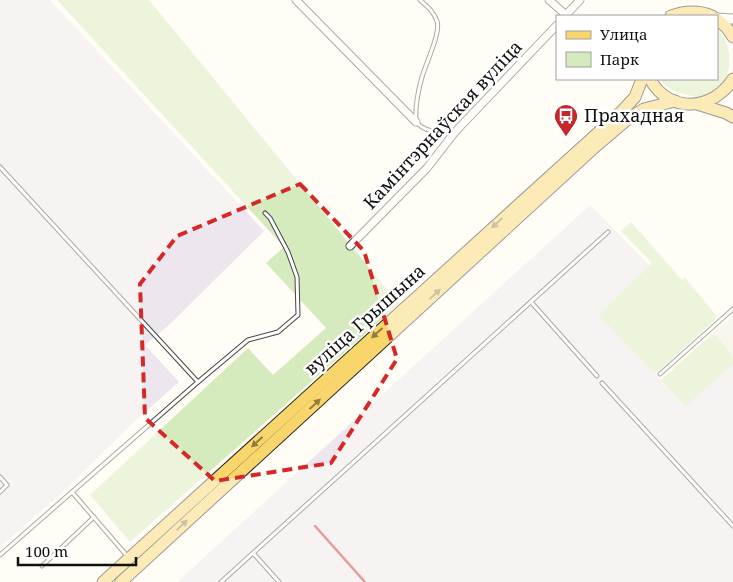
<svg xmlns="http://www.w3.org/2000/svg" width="733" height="582" font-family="'Noto Serif',serif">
<rect width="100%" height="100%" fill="#fffdf5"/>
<g fill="#eee6ef">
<path d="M0,0h50l214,231 -95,94 -24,20 34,37 -42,37 -73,72 -64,56z"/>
<path d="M590,205l70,71 -53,43 73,83 53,-44v224h-556z"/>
</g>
<g fill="#d5ebbd">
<path d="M57,0h92l250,304 -269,238 -40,-47 158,-147 25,27 53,-47 -60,-65 18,-16z"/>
<path d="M717,27c15,18 16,41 5,59 -15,13 -28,13 -47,5 -6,-3 -11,-6 -15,-12h57z"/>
<path d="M631,222l51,58 3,-2 31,37 -2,6 -59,53 -57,-59 54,-52 -31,-32z"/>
<path d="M711,335h5l17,21v9l-48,42 -24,-27z"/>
</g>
<path fill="#f1ede2" d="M733,316v40l-17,-21h-5z"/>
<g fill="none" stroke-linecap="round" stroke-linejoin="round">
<g stroke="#444" stroke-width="5">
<g id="service">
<path d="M420,0c7,6 14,12 17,21 4,12 -11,42 -15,56 -4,14 -7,30 -6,45 11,12 24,9 39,10"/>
<path d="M0,167l198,215"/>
<path d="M531,302l66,74"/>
<path d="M660,374l73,-65"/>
<path d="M602,383l131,143"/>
<path d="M0,477l7,8 -7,7"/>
<path d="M253,553l26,29"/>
<path d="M0,555l72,-63"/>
<path d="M128,557l-56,-65 126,-110 50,-42 30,-8 20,-17 -1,-38 -9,-25 -18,-34 -5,-5"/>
<path d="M42,566l52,-49"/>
<path d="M221,582l387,-350"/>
</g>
</g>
<g stroke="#444" stroke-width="9">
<g id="minor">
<path d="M296,0l120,122"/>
<path d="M549,0l17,15"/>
<path d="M565,16l15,-16"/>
<path d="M350,246l77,-78 28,-36 102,-107"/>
</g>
</g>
<g stroke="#444" stroke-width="11">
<path id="tertiary" d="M717,18l16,1"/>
</g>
<g stroke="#222" stroke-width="13">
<g id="primary">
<path d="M671,16c14,-5 27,-6 41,0"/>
<path d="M717,19l10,9 6,9"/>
<path d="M650,79c19,35 63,32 83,0"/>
<path d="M697,104l29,9 7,4"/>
<path d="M103,582l520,-472 12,-13 7,-18"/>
<path d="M121,582l475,-436 33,-28 15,-9 31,-8"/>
</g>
</g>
<use href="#service" stroke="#fff" stroke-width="3"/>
<use href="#minor" stroke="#fff" stroke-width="7"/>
<use href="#tertiary" stroke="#fff" stroke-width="9"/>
<use href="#primary" stroke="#f9d66b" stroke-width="11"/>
<path stroke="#c4262e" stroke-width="2.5" d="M315,526l50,56"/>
</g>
<defs><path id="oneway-solid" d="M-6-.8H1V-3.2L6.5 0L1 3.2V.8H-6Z" transform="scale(1.25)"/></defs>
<g fill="#917d42">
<use href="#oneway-solid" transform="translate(497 223) rotate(138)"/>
<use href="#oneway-solid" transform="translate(435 294) rotate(-43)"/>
<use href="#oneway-solid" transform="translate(377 333) rotate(138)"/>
<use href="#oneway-solid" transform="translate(315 404) rotate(-43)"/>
<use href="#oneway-solid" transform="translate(257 442) rotate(138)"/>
<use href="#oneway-solid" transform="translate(182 525) rotate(-43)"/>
</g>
<path d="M0 0H733V582H0ZM300,184l64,67 33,108 -66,104 -116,18 -70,-63 -5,-134 37,-48z" fill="#fffdf5" fill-opacity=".55" fill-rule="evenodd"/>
<path fill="none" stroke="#d62828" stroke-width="4" stroke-dasharray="10 6" stroke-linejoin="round" d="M300,184l64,67 33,108 -66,104 -116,18 -70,-63 -5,-134 37,-48z"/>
<defs>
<g id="bus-pin" transform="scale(1.25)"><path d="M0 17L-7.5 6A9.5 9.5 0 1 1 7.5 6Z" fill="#c4262e" stroke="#fff"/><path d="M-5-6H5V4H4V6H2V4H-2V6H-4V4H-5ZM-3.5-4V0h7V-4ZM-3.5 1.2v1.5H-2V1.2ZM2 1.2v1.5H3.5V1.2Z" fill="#fff"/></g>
</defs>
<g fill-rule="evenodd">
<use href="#bus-pin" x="566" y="116"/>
</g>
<g text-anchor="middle" stroke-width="5" stroke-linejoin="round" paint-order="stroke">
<g font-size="18" fill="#111" stroke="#fff" text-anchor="start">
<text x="584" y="122">Прахадная</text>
</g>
<g font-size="18" fill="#111" stroke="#fff">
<text transform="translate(443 125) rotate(-47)" y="6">Камінтэрнаўская вуліца</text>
<text transform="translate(365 320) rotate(-42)" y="6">вуліца Грышына</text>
</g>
</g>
<rect x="556" y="15" width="162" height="65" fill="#ffffff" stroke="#a0a0a0"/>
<rect x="566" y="31" width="25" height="8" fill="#f9d66b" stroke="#a0a0a0"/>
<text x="600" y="40" font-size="15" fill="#111111">Улица</text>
<rect x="566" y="52" width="25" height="15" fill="#d5ebbd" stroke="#a0a0a0"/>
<text x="600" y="65" font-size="15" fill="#111111">Парк</text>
<path d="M18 557v8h118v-8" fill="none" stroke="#111111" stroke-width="2.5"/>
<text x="25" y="557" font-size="15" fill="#111111" stroke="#ffffff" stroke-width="4" paint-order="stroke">100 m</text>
</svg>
